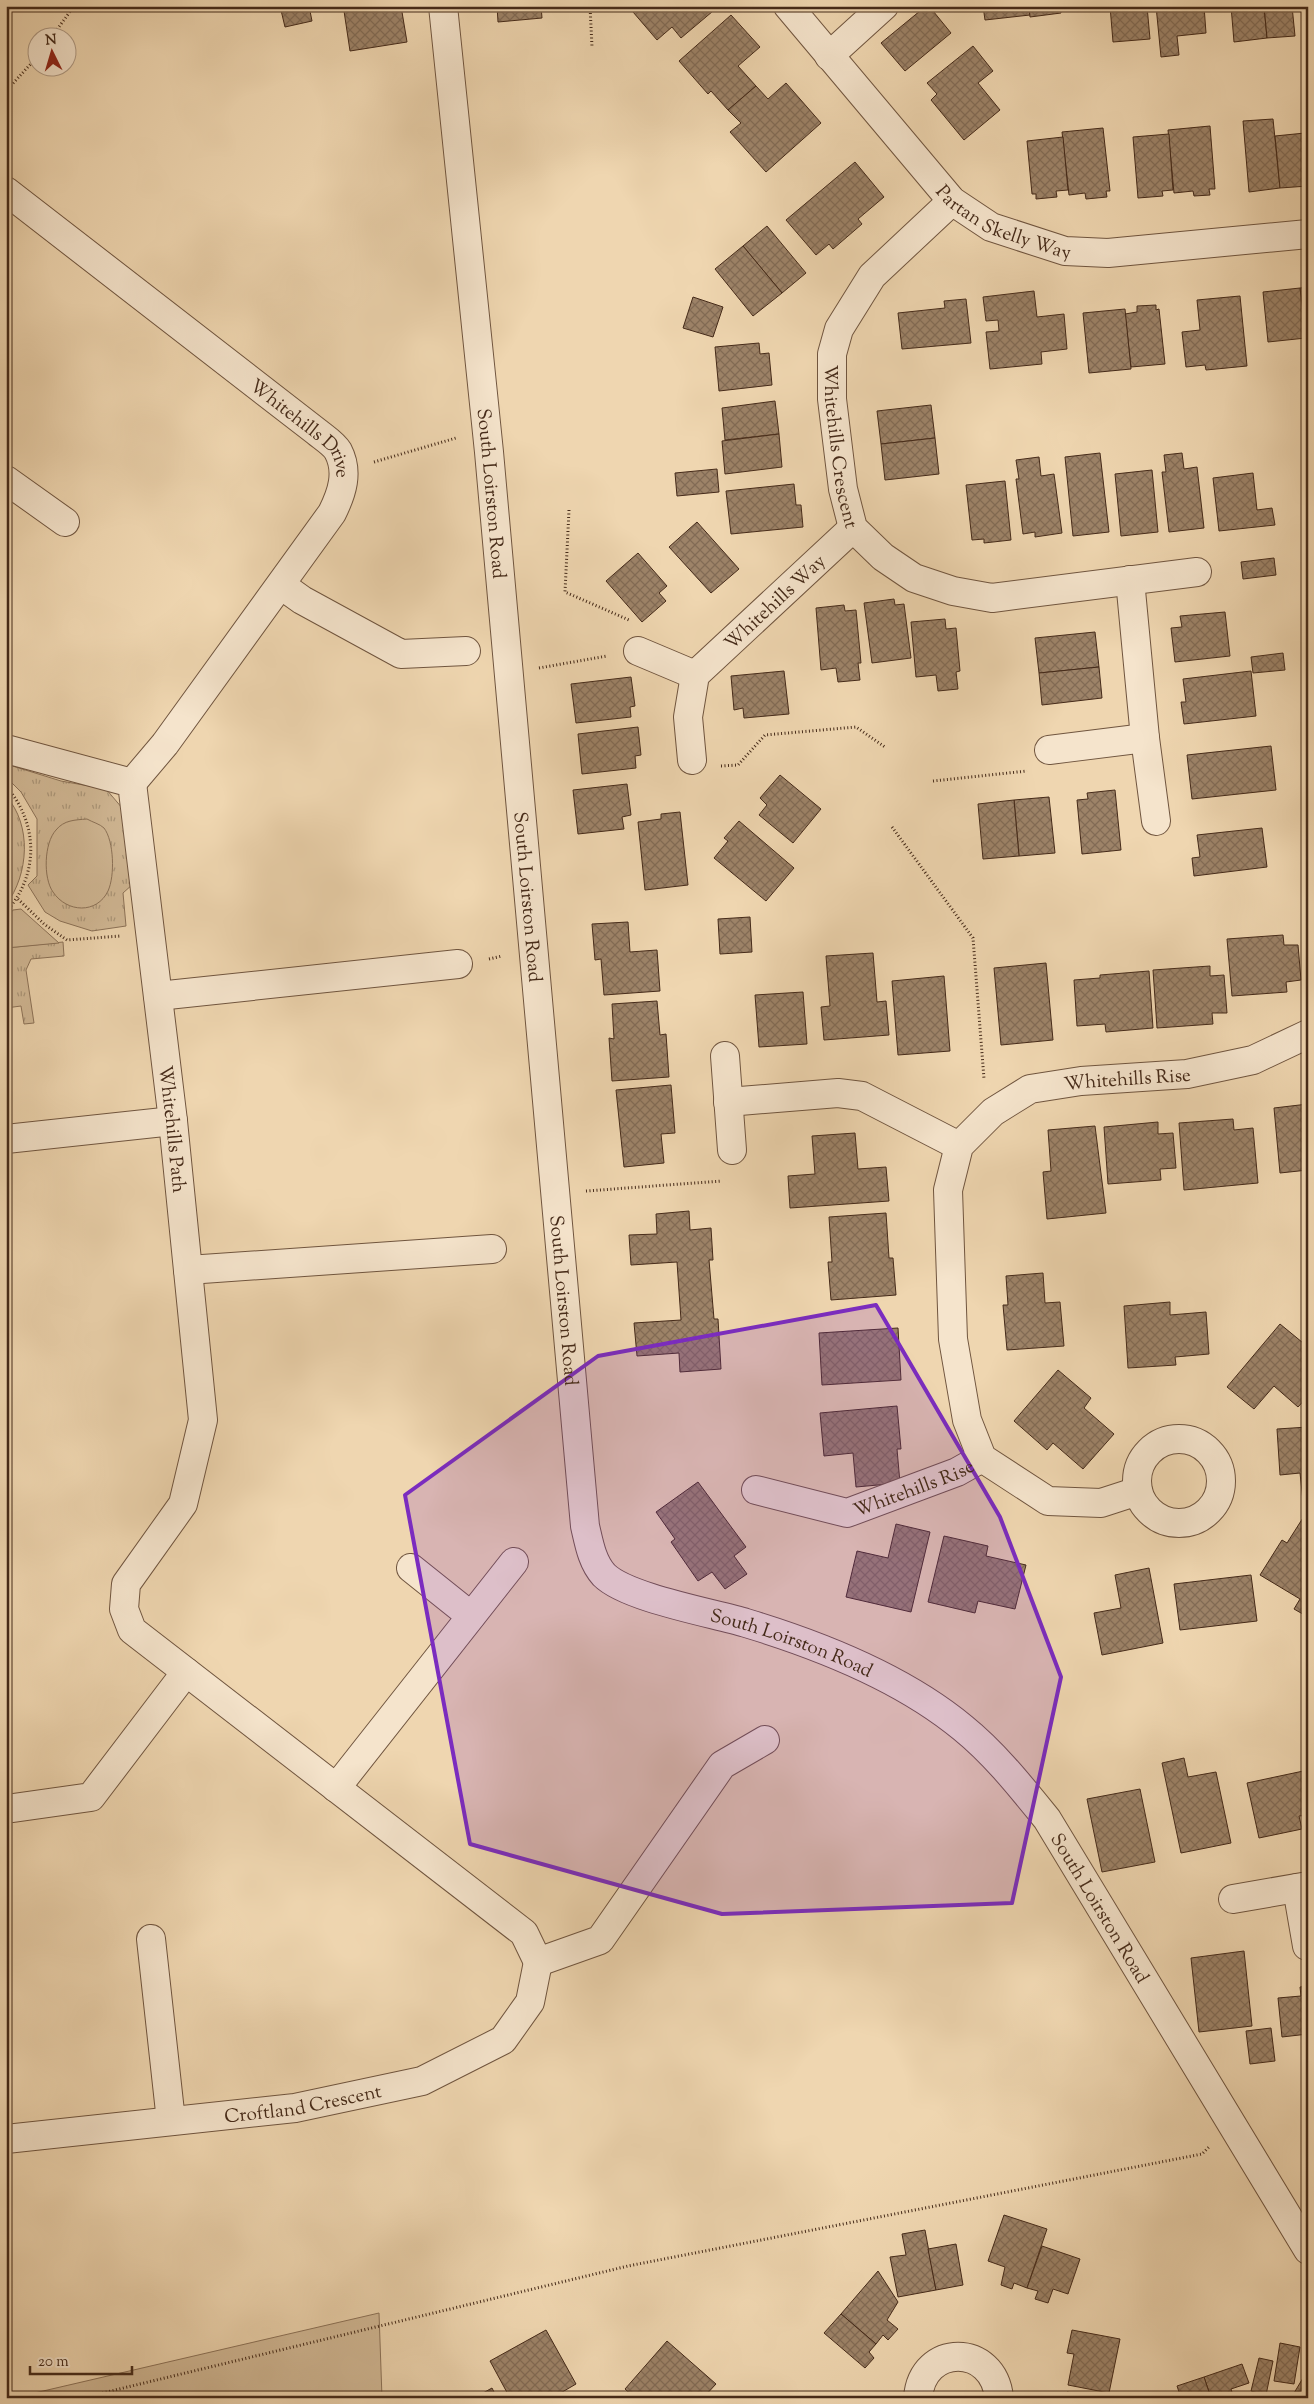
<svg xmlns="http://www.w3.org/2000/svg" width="1314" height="2404" font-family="'Sorts Mill Goudy',serif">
<defs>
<pattern id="grass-tufts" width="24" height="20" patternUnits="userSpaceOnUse" patternTransform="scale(1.25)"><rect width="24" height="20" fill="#d2b996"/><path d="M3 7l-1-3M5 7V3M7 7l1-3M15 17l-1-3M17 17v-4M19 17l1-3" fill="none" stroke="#ac977a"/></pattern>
<pattern id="building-cross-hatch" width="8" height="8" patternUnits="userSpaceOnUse" patternTransform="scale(1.25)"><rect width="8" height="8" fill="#9d8368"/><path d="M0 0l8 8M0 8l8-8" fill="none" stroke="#826b55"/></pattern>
</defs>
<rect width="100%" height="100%" fill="#efd6b0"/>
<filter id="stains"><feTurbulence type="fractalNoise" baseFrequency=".004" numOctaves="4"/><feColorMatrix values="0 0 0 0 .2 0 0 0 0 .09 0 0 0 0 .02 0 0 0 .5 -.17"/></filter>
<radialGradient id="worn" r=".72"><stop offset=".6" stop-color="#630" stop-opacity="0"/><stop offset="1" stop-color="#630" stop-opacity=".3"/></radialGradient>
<g fill="url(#grass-tufts)" stroke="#8c7258">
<path d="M6,764l55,17 45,8 17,20 10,75 -10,9 3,33 -34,5 -32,-10 -15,-9 -17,-27 9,-9v-57l-16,-27 -15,-15z"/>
<path d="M6,796c26,29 23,78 0,109z"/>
<path d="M63,942l1,14 -33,3 -5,11 8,53 -10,1 -3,-18 -15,2v-60z"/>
</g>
<g fill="#d2b996" stroke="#8c7258">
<path d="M87,819c5,3 13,5 17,9 10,13 11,48 4,63 -11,23 -41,22 -55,1 -10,-14 -9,-49 3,-62 8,-10 19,-10 31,-11z"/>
<path d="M21,909l38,34 -53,5v-29l7,-9z"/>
<path d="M379,2313l3,85h-369z"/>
</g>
<g fill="url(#building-cross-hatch)" stroke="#452a19">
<path d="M280,6h29l3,15 -27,6z"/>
<path d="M351,6h50l6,36 -57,9 -6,-40 8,-1z"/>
<path d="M497,6h44l1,12 -44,4z"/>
<path d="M640,6h79l-38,32 -9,-11 -15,13 -24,-28z"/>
<path d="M926,6h3l22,27 -46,38 -24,-28z"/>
<path d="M983,6h46l1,9 -45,5z"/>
<path d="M1029,6h31l1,7 -31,4z"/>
<path d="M1110,6h37l3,33 -37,3z"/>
<path d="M1156,6h48l2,27 -29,3 2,19 -18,2z"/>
<path d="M1231,6h33l3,32 -33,4z"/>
<path d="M1264,6h28l3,30 -28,2z"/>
<path d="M731,15l29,32 -22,19 18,20 -28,24 -17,-19 -3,3 -29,-33z"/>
<path d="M973,46l20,25 -15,12 22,27 -36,30 -33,-40 6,-6 -10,-11z"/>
<path d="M786,83l35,40 -55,49 -36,-40 11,-9 -13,-13 28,-24 12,13z"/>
<path d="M1273,119l7,69 -31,4 -6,-71z"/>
<path d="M1210,126l5,63h-6l1,6 -16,1 -1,-5 -19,2 -6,-63z"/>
<path d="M1103,128l7,63h-4l1,6 -21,2 -1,-6 -16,2 -7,-63z"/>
<path d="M1305,133l3,53 -28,2 -5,-52z"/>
<path d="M1169,134l4,56 -11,1 1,5 -25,2 -5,-61z"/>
<path d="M1063,137l5,53 -12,1 1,6 -21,2v-5h-4l-5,-53z"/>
<path d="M855,162l29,35 -26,22 4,5 -29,25 -4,-5 -13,11 -30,-35z"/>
<path d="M767,226l39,47 -24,20 -39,-47z"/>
<path d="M743,246l39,47 -29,23 -38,-47z"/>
<path d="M1308,287v69l-8,-68z"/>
<path d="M1300,288l6,50 -38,4 -5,-50z"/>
<path d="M1034,291l3,26 27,-3 3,35 -26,3 1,12 -52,5 -4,-37 13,-1 -1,-11 -12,1 -3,-24z"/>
<path d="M1240,296l7,70 -41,4 -1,-5 -19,2 -4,-35 18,-2 -3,-30z"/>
<path d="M693,297l30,10 -10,30 -30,-9z"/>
<path d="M966,299l5,44 -69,6 -4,-36 47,-5 -1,-7z"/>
<path d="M1156,305v5l3,-1 6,55 -34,3 -6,-53 12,-2v-6z"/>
<path d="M1125,309l6,60 -42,4 -6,-60z"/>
<path d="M759,343l1,11 9,-1 3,32 -53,6 -4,-44z"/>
<path d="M775,401l4,33 -54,6 -3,-32z"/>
<path d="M931,405l4,33 -54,6 -4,-33z"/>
<path d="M779,434l3,33 -57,7 -3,-33z"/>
<path d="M935,438l4,36 -54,6 -4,-36z"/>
<path d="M1100,453l9,79 -36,4 -8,-79z"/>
<path d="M1182,453l2,16 13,-2 7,61 -35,4 -7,-60h4l-2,-17z"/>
<path d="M1039,457l2,19 13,-2 8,59 -27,4v-5l-12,2 -7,-55h3l-3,-19z"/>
<path d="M717,469l2,23 -42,4 -2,-23z"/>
<path d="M1152,470l6,62 -37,4 -6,-62z"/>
<path d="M1253,473l4,37 15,-2 3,17 -56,6 -6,-53z"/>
<path d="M1005,481l6,59 -27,3v-4l-12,1 -6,-55z"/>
<path d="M794,484l2,21h5l2,22 -72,7 -5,-43z"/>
<path d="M697,522l42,47 -28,24 -42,-46z"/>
<path d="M638,553l29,33 -8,7 7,8 -24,21 -36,-41z"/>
<path d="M1274,558l2,17 -33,4 -2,-17z"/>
<path d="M894,599l1,6 9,-1 7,54 -39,5 -8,-60z"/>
<path d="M844,605l1,6 11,-1 5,53h-3l2,17 -22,2 -2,-14 -15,2 -5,-62z"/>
<path d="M1225,612l5,44 -55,6 -4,-34 11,-1 -2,-11z"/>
<path d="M945,619l1,10 10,-1 4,43 -4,1 2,17 -20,2 -2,-16 -20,2 -5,-55z"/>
<path d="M1095,632l4,35 -60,6 -4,-35z"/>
<path d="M1283,653l2,17 -32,3 -2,-16z"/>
<path d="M1099,667l3,31 -60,7 -3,-32z"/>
<path d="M784,671l5,43 -45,4 -1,-10 -9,2 -3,-34z"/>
<path d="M1251,671l5,45 -72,8 -3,-22h5l-3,-23z"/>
<path d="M631,677l4,29 -5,1 1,10 -55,6 -5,-39z"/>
<path d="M638,727l3,28 -6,1 1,12 -54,6 -4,-40z"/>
<path d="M1271,746l5,44 -84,9 -5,-44z"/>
<path d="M780,775l41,34 -28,34 -34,-28 8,-10 -7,-7z"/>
<path d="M627,784l4,31 -9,2 2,12 -46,5 -5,-44z"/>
<path d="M1115,790l6,60 -39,4 -5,-54 11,-1 -1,-6z"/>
<path d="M1049,797l6,56 -36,3 -5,-56z"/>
<path d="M1014,800l5,56 -36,3 -5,-55z"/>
<path d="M680,812l8,73 -43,5 -7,-68 23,-3v-5z"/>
<path d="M739,821l55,47 -28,33 -52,-43 14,-17 -4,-3z"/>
<path d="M1262,828l5,39 -73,9 -2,-18 8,-1 -3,-22z"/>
<path d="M750,917l2,35 -32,2 -2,-35z"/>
<path d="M628,922l2,30 27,-2 3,41 -56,4 -3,-36 -6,1 -3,-36z"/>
<path d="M1283,935l1,10h14l3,35 -15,2 1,10 -55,4 -5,-57z"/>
<path d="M873,953l4,49 9,-1 3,34 -65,5 -3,-33 9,-1 -4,-50z"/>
<path d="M1046,963l7,77 -52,5 -7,-77z"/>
<path d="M1210,966v10l14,-1 3,38h-15l1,11 -56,4 -4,-58z"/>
<path d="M1149,971l4,57 -47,4 -1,-8 -28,2 -3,-46 26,-2v-3z"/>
<path d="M944,976l6,75 -52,4 -6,-74z"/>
<path d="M803,992l4,52 -48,3 -4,-52z"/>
<path d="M657,1001l3,34 6,-1 3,43 -57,4 -3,-43 5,1 -2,-35z"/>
<path d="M671,1085l4,48 -14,1 3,29 -40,4 -8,-77z"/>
<path d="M1308,1104v66l-28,3 -6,-65z"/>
<path d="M1233,1119l1,11 19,-2 5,55 -74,7 -5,-67z"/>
<path d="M1158,1122v12l15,-1 3,35 -16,1 1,11 -53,4 -4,-57z"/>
<path d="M1095,1126l11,87 -59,6 -4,-47 8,-1 -3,-41z"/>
<path d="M855,1133l3,36 28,-2 3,34 -99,7 -2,-32 27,-2 -3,-38z"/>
<path d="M689,1211l1,19 21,-2 2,32h-4l5,59h4l3,50 -41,3 -1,-19 -42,3 -3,-33 47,-3 -4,-58 -46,3 -2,-30 28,-1 -1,-20z"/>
<path d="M886,1213l3,45h4l3,37 -65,5 -3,-38h4l-3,-45z"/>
<path d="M1043,1273l2,30 15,-1 4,44 -57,4 -4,-45h5l-2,-29z"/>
<path d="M1170,1302v13l36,-3 3,42 -34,3 1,8 -48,3 -4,-62z"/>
<path d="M1280,1324l28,23v49l-10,11 -24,-21 -20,23 -27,-22z"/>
<path d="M898,1328l3,52 -79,5 -3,-52z"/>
<path d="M1058,1370l33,28 -7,10 30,26 -31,35 -30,-26 -6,7 -33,-29z"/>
<path d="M897,1406l4,43h-4l3,34 -44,4 -3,-34 -29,3 -4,-43z"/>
<path d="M1308,1427v74h-5l-3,-28 -20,2 -3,-46z"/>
<path d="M698,1482l48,65 -12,9 13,18 -22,15 -13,-17 -14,9 -27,-39 4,-3 -19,-27z"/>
<path d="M1308,1510v107l-14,-8 6,-10 -40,-24 22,-35 5,3z"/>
<path d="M896,1524l34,8 -19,80 -65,-15 11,-46 31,7z"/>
<path d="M944,1536l44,10 -2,10 40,9 -11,44 -37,-8 -3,12 -47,-11z"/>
<path d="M1149,1568l14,75 -61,12 -8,-42 27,-5 -6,-33z"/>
<path d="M1251,1575l6,46 -77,9 -6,-46z"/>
<path d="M1184,1758l4,19 28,-5 15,71 -50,10 -19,-90z"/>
<path d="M1308,1770v45l-9,1 3,13 -43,9 -12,-55z"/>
<path d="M1140,1789l15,73 -53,10 -15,-73z"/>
<path d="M1244,1951l8,75 -53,6 -8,-74z"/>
<path d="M1308,1986v48l-26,3 -4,-39 23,-2 -1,-9z"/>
<path d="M1271,2028l4,33 -25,3 -4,-33z"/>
<path d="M1004,2215l43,14 -20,59 -13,-5 -2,6 -11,-4 4,-18 -17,-6z"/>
<path d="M925,2230l11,60 -38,7 -8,-40 16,-2 -4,-21z"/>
<path d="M956,2244l7,41 -27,5 -8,-41z"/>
<path d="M1042,2246l38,13 -12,35 -15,-5 -5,14 -13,-4 3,-8 -11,-3z"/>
<path d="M878,2271l20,31 -11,18 11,9 -10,11 -5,-5 -7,9 -35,-30z"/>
<path d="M841,2314l35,30 -7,8 5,6 -9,10 -41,-35z"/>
<path d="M546,2330l30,54 -24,14h-42l-20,-37z"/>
<path d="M1072,2330l48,9 -11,54 -41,-8 6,-31 -7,-1z"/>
<path d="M667,2341l49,43 -13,14h-68l-10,-9z"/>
<path d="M1280,2343l20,4 -6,37 -20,-3z"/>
<path d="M1259,2358l14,3 -7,34 -15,-4z"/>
<path d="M1242,2364l7,19 -18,6 3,9h-23l-7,-21z"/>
<path d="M1204,2377l7,21h-30l-4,-12z"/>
<path d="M1303,2378l5,3v17h-17z"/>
<path d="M492,2388l5,10h-23z"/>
<path d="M1067,2392l31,6h-32z"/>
</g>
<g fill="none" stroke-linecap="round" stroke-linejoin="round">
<g stroke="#70553f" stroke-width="30">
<g id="minor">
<path id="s1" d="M443,6l46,446 96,1074c4,17 7,36 19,49 23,23 109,38 142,48 73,22 158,56 217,105 32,26 58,59 84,91l261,431"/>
<path id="s2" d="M788,6l164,195 39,26 74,24 43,2 200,-19"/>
<path d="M829,56l55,-50"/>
<path id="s3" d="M6,191l311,241c6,5 17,12 21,19 11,21 4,42 -6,62l-167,231 -33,39"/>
<path id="s4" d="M952,201l-80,75 -33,53 -7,25v45l11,90 10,39 30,29 31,21 39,13 39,7 205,-26"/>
<path d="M6,480l59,42"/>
<path d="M1130,580l15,158 11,83"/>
<path d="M281,585l21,15 99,54 65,-3"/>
<path d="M638,651l57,24"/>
<path id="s5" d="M6,749l126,34 41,338 30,299 -20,84 -57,80 -2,25 8,21 392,303 14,29"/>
<path d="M1049,750l96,-12"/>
<path id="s6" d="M692,760l-4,-43 7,-42 158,-147"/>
<path d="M158,996l300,-32"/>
<path d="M725,1056l7,94"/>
<path d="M728,1102l110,-9 24,3 97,50"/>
<path d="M6,1139l167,-18"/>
<path d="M188,1270l304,-21"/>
<circle cx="1179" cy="1481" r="42"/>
<path id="s7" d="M756,1490l91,23 110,-41 25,-14"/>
<path id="s8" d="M1138,1491l-37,12 -53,-2 -66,-43 -15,-38 -14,-81 -5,-149 11,-44 34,-34 37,-23 51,-8 106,-7 66,-14 55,-26"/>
<path d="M411,1568l60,48"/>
<path d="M336,1788l178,-226"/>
<path d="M6,1809l85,-12 95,-125"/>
<path d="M1297,1888l10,58"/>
<path d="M1233,1899l75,-13"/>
<path d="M151,1939l20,182"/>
<path d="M538,1962l62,-22 122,-175 43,-25"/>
<path id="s9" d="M6,2139l289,-31 127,-27 81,-41 27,-38 8,-40"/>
<path d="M918,2398c4,-55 76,-55 81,0"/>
</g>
</g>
<g stroke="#452a19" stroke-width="3" stroke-dasharray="1 2.5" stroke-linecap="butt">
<path d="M590,6l2,41"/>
<path d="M51,38l23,-32"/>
<path d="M6,91l32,-35"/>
<path d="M374,462l82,-24"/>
<path d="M569,510l-4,82 64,28"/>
<path d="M539,668l68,-12"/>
<path d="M721,766l17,-1 27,-30 91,-8 29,20"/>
<path d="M933,781l94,-10"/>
<path d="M6,786c33,38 33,89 0,126"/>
<path d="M892,827l81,111 11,141"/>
<path d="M18,899l26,25 23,16 53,-4"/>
<path d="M489,959l13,-3"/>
<path d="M586,1191l136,-10"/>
<path d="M82,2398l546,-132 574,-112 8,-8"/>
</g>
<use href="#minor" stroke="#f5e4cc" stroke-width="28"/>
</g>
<path fill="#7b2cbf" fill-opacity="0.2" stroke="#7b2cbf" stroke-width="4" stroke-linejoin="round" d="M876,1305l124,212 61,160 -49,226 -290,11 -252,-70 -65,-349 193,-139z"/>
<g text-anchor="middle" stroke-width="4.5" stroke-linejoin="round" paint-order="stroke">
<g font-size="19" fill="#452a19" stroke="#f5e4cc">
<text dy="7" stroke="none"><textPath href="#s2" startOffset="311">Partan Skelly Way</textPath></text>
<text dy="7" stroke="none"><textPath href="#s3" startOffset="381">Whitehills Drive</textPath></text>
<text dy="7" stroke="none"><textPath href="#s4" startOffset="291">Whitehills Crescent</textPath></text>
<text dy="7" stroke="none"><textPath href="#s1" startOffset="490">South Loirston Road</textPath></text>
<text dy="7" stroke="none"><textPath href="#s6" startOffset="194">Whitehills Way</textPath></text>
<text dy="7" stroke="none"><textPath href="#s1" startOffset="895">South Loirston Road</textPath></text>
<text dy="7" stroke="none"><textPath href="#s8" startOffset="678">Whitehills Rise</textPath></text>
<text dy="7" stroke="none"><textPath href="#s5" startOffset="479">Whitehills Path</textPath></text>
<text dy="7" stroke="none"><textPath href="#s1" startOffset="1300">South Loirston Road</textPath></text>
<text dy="7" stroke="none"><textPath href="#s7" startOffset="165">Whitehills Rise</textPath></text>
<text dy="7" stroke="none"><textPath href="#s1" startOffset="1780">South Loirston Road</textPath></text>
<text dy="7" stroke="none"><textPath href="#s1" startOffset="2201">South Loirston Road</textPath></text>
<text dy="7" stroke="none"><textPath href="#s9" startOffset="299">Croftland Crescent</textPath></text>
</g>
</g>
<rect width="1314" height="2404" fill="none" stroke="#efd6b0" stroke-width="25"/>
<rect x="8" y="8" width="1299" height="2389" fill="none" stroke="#452a19" stroke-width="2.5"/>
<rect x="12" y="12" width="1289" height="2379" fill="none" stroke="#452a19"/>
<g transform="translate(52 52) rotate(355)"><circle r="24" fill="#f5e4cc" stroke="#af9a84"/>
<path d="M0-4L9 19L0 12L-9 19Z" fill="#8f2418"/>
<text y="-8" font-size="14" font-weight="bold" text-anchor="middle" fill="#452a19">N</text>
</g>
<path d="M30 2366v8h102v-8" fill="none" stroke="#452a19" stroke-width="2.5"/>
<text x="38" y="2366" font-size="15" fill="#452a19" stroke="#f5e4cc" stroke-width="4" paint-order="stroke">20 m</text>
<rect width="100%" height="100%" filter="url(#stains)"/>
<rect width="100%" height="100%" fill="url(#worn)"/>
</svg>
